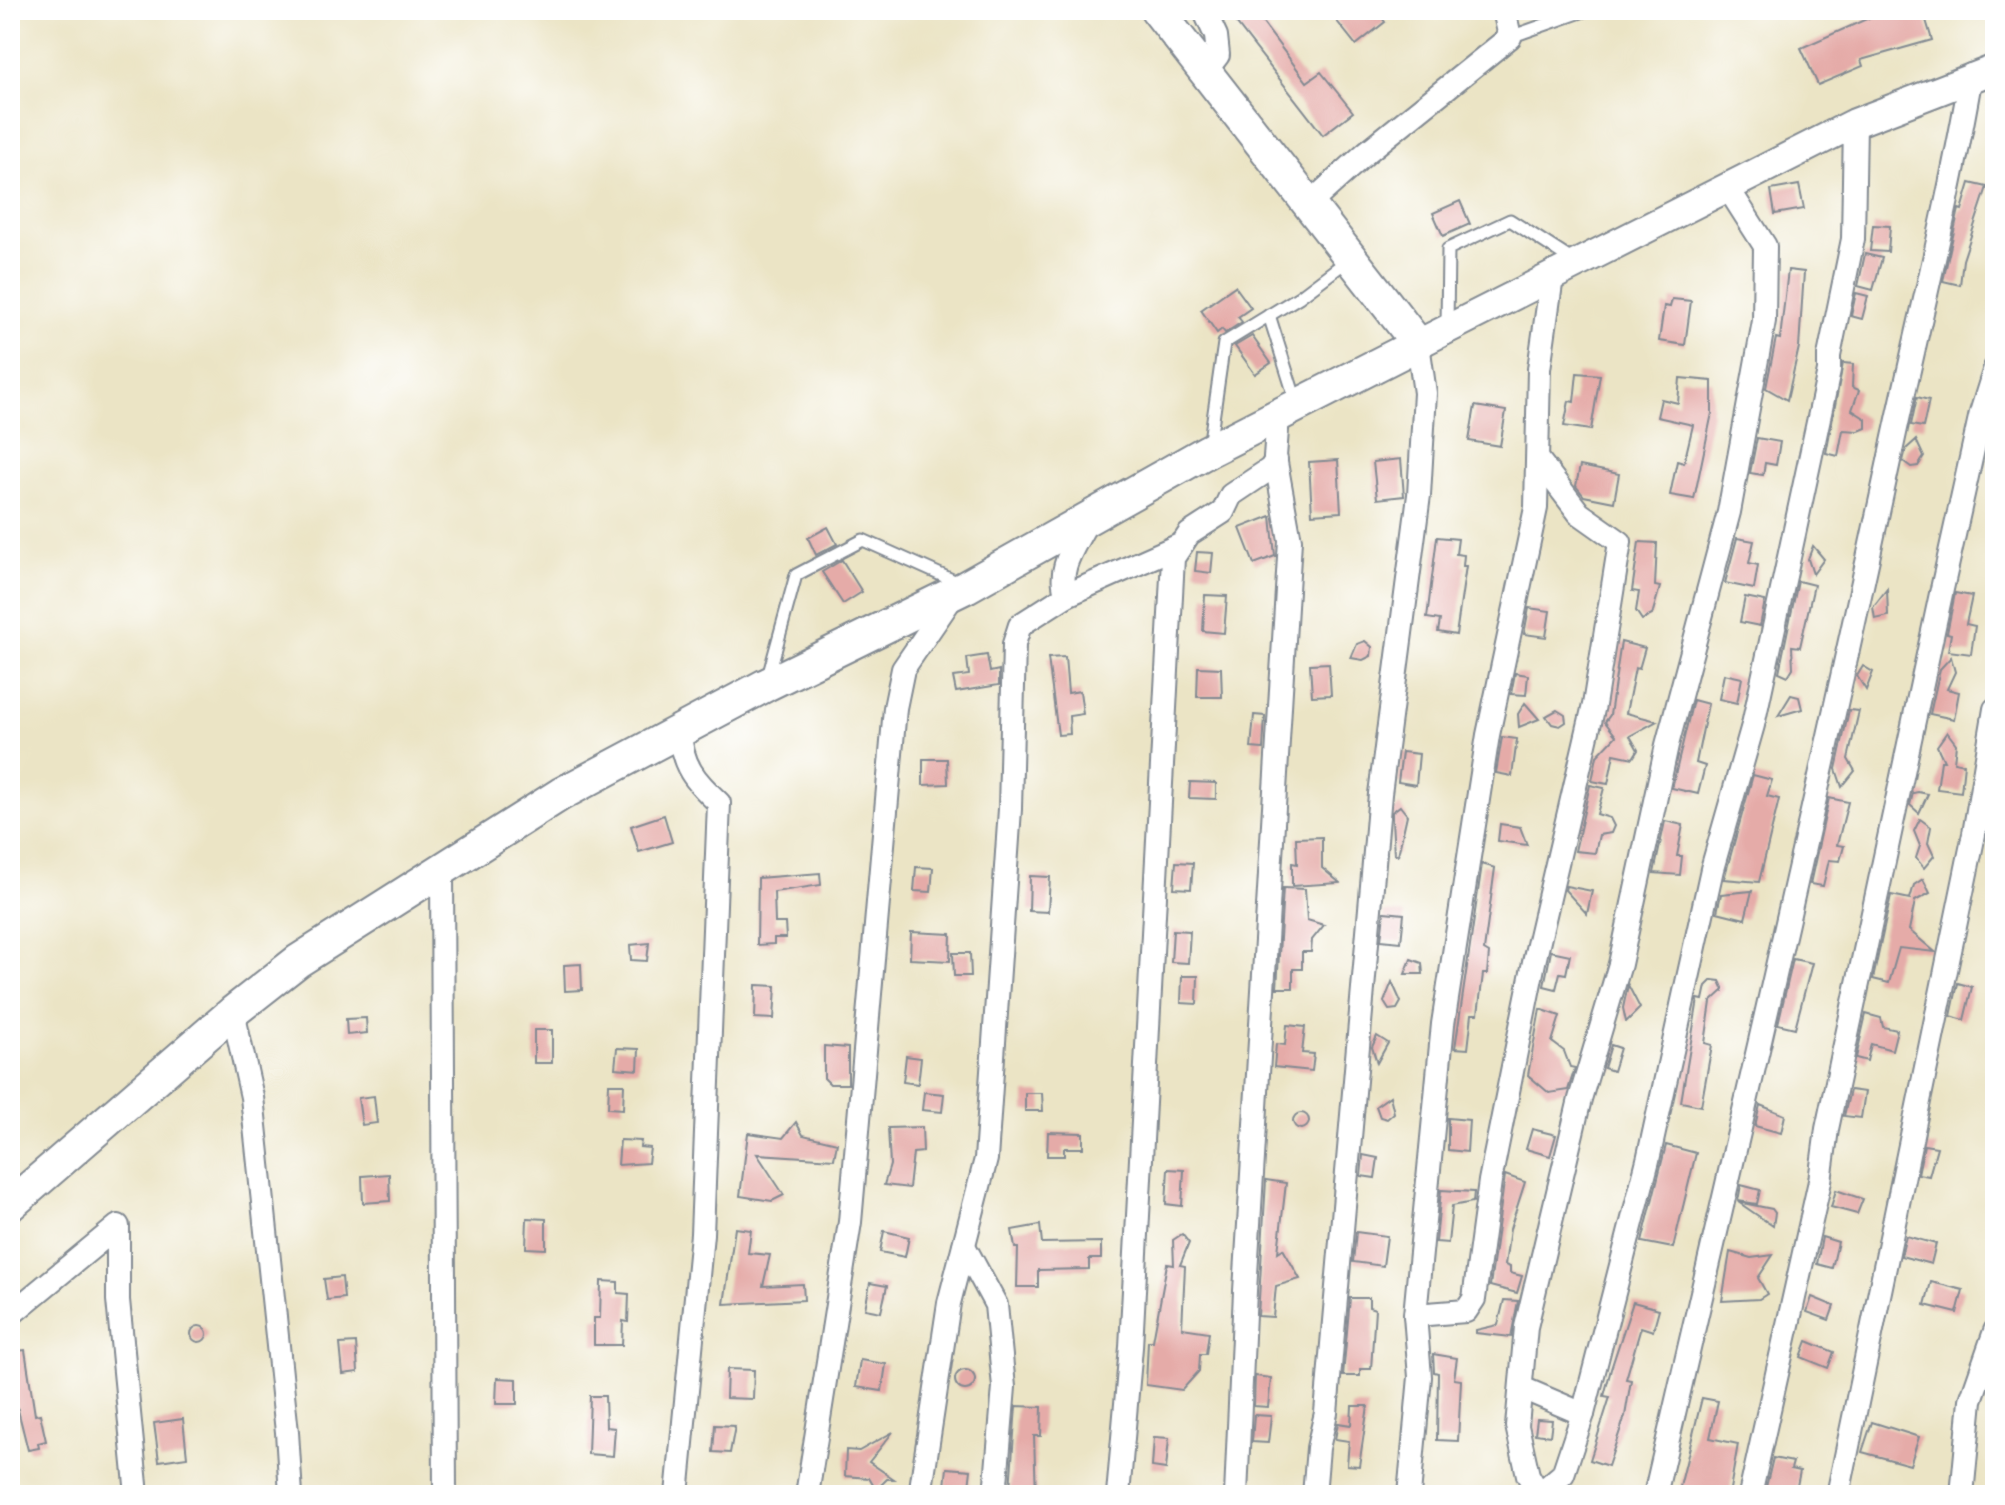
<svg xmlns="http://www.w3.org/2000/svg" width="2005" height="1505" font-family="'EB Garamond',serif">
<rect width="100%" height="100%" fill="#fff"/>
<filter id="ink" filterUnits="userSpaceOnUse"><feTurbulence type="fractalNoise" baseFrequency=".0125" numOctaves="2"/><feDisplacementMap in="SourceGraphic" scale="16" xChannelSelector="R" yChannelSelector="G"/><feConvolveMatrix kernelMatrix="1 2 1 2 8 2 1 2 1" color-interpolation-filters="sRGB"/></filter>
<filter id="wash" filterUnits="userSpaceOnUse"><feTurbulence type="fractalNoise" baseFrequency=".006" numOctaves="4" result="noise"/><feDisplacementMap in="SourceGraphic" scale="32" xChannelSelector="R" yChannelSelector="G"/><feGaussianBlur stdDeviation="1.8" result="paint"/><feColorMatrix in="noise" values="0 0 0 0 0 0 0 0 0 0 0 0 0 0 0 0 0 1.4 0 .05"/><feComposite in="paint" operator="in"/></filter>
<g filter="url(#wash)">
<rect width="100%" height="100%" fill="#ebe4c5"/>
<g id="blocks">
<g fill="#e5aba8">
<path d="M1226,10h27l54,72 14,-10 32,40 -30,23z"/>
<path d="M1349,10h27l9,12 -29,23 -20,-25z"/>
<path d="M1867,10h56l9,30 -71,20 2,6 -45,19 -17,-37 68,-30z"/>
<path d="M1970,183l17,4 -24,73 -3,25 -17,-4 16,-72 3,1z"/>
<path d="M1799,185l5,24 -29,5 -4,-24z"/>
<path d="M1460,201l10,23 -27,12 -10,-23z"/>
<path d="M1873,225l17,1 -2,26 -18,-1z"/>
<path d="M1865,254l17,4 -9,32 -15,-4z"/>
<path d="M1788,270l16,2 -5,75 -12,53 -21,-12 10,-50 4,1z"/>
<path d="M1235,286l16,22 -13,9 4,5 -17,11 -3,-4 -5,4 -16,-23z"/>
<path d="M1856,293l12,3 -6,23 -11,-3z"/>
<path d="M1672,299l19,2 -6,44 -26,-4 5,-35 6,1z"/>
<path d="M1252,336l19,27 -16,11 -20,-28z"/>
<path d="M1843,363l10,1 -1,23 7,3 -7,20 14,9v9l-7,3 -16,-1 -5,26 -12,-3z"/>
<path d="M1577,373l23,2 -9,55 -27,-4 5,-25 5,1z"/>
<path d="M1680,378l32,3v32l-18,86 -24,-4 7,-34 7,2 9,-38 -36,-8 4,-18 17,4z"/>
<path d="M1917,397l12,3 -6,27 -12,-2z"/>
<path d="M1475,406l31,5 -6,35 -31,-5z"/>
<path d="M1757,438l23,4 -4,23 -11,-2 -2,12 -13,-2z"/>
<path d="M1916,440l8,17 -6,9 -7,1 -8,-6 3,-12z"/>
<path d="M1401,459l3,37 -27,3 -4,-37z"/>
<path d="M1338,460l3,52 -29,2 -3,-52z"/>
<path d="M1580,466l39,8 -5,28 -30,-6 -8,-10z"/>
<path d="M1271,516l4,40 -21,8 -14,-36z"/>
<path d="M828,527l9,17 -21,11 -8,-17z"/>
<path d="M1437,537l21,2 -2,15 8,1 -1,11h3l-10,69 -18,-3 2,-12 -13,-2z"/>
<path d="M1737,538l17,3 -5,22 9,2 -4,24 -29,-6z"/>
<path d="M1639,542l18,1 -2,43 5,1 -8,28 -10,5 -6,-9 3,-19 -7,-1z"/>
<path d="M1813,546l11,13 -11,15 -5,-15z"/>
<path d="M1197,552l16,1 -2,20 -16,-2z"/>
<path d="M842,560l20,32 -19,12 -21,-32z"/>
<path d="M1798,581l16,4 -14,62 -8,-1 1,22 -5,8 -9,-4z"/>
<path d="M1887,589l1,27 -13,3 -2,-12z"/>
<path d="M1955,593l17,3 -6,28 9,2 -4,28 -23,-3 3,-17 -4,-1z"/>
<path d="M1205,595l22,1 -3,37 -21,-2z"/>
<path d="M1745,597l20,4 -5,25 -20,-4z"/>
<path d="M1529,608l21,3 -4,26 -22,-3z"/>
<path d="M1365,641l7,6 -1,9 -8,4 -12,-2 6,-14z"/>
<path d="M1621,642l24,6 -6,21 -4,-1 -9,45 31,8 -27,15 8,14 -5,8 -19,-4 -6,30 -16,-3 5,-25 19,-20 -11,-14 5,-7z"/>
<path d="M987,655l3,17 9,-2v15l-43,7 -3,-15 16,-2 -2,-17z"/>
<path d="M1065,657l3,36 12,-2 3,23 -14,2 1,18 -12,1 -10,-77z"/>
<path d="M1951,657l4,15 -8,17 12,3 -5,27 -24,-5 10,-45z"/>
<path d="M1329,663l2,32 -19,1 -2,-32z"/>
<path d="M1863,666l10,6 -7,18 -9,-14z"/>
<path d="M1198,667l23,1 1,29h-25z"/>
<path d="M1515,673l13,2 -2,20 -15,-1z"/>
<path d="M1724,674l18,4 -5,25 -18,-4z"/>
<path d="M1791,695l8,2 3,12 -24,7z"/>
<path d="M1693,700l15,4 -12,59 9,3 -7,28 -26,-6z"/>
<path d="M1525,703l14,16 -20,8 -1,-13z"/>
<path d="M1557,710l8,5 1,7 -6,4 -8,-2 -6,-8z"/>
<path d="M1849,710l10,1 -11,48 7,12 -13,16 -6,-18z"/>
<path d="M1254,715l11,1 -2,33 -12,-1z"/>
<path d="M1947,732l9,12 -2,18 10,2 -3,28 -24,-3 4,-28h3l-7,-15z"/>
<path d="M1502,737l15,2 -5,37 -16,-3z"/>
<path d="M1402,752l17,2 -3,31 -18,-3z"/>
<path d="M923,759h24l1,25 -25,1z"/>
<path d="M1753,775l19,5 -5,16 12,3 -20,83 -35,-3z"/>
<path d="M1190,782l26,1v16l-27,-1z"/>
<path d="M1590,785l14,3 -7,26 13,4 4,8 -3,7 -12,2 -4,18 -20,-2z"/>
<path d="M1918,792l10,2 -9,19 -9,-8 3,-12z"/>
<path d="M1829,798l19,4 -11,43 7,1 -4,15 -11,-1 -6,26 -13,-2z"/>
<path d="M1400,806l7,9 -9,40 -4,-1 -2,-34v-8z"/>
<path d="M664,815l8,27 -33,10 -8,-26z"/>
<path d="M1920,819l11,8 -3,16 6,13 -10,12 -8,-10 4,-12 -6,-15z"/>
<path d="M1665,821l18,4 -6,31h5l-2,19 -26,-2z"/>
<path d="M1500,824l20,3 7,18 -29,-4z"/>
<path d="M1322,837v31l18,15 -48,3v-23l5,1 -1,-26z"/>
<path d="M1176,862l17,1 -2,26 -17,-1z"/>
<path d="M1482,864l13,4 -11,82 5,3 -2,21h-4l-5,40h-6l-4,35 -13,-1z"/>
<path d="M916,867l17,1 -2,24 -17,-1z"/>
<path d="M820,873l1,12 -47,7 1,31h10l1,15h-12v6l-17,1 1,-67z"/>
<path d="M1030,876l20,1 -2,35 -19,-1z"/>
<path d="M1923,879l7,14 -15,8 -6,29 26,22 -36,-4 -10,35 -16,-4 18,-84 19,4 4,-14z"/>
<path d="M1566,886l26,5 -5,23 -22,-24z"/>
<path d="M1283,888l22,1 2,31 17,5 -12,15 -1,12h-9v17h-9v19h-16z"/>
<path d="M1752,891l-7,28 -28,-7 4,-18z"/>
<path d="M1384,912l20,2 -3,28 -20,-2z"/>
<path d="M1173,930l17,1 -2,32 -17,-1z"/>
<path d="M911,932l40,2 -1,27 -40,-2z"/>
<path d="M649,943l-2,18 -16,-1 -1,-15z"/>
<path d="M1551,951l19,4 -4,19 -6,-1 -4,16 -12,-3z"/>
<path d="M953,953h17l1,23h-17z"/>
<path d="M1411,959l11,4 1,11h-18z"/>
<path d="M1793,959l19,4 -17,65 -17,-4z"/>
<path d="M581,964l1,26 -17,1 -1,-26z"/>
<path d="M1182,976h16l-1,28 -16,-1z"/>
<path d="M1712,980l8,1 4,9 -13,12 -6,41 7,2 -11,61 -20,-4 17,-103 5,1 3,-14z"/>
<path d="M1392,982l9,20 -4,7 -8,1 -5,-8z"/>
<path d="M1958,983l14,4 -8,33 -13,-4z"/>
<path d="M756,985l20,1 -2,33 -19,-1z"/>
<path d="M1628,985l12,23 -14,14 -3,-14z"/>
<path d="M1540,1009l20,7 -8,26 12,9 6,16 5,1 -7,22 -19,3 -21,-18z"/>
<path d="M1866,1014l15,4 2,9 14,3 -5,20 -21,-6 -4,17 -11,-3z"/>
<path d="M366,1018l1,15 -20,2 -1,-16z"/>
<path d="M1287,1025l18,2 -3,26 12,1 -2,17 -38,-4 2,-23 9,1z"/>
<rect x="534" y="1030" width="18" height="33"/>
<path d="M1377,1036l11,7 -11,20 -5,-16z"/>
<path d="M1611,1045l9,3 -7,23 -9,-3z"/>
<path d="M824,1046l24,2v36h-18l-6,-6z"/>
<path d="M617,1048l22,1 -1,21 -23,-2z"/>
<path d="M906,1056l15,2 -3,26 -15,-2z"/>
<path d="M609,1084h15l-1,25 -15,-1z"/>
<path d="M1850,1090l15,2 -4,26 -17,-2z"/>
<path d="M924,1092l20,2 -2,18 -20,-2z"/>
<path d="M1025,1093h17l1,18h-18z"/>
<path d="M374,1096l3,27 -15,2 -4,-27z"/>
<path d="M1390,1096l4,17 -7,6 -7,-2 -4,-11z"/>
<path d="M1760,1105l25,10 -4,18 -26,-7z"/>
<circle cx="1301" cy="1121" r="8"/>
<path d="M1448,1118l21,2 -2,32 -19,-2z"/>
<path d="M796,1122l7,13 34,8 -3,16 -77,-5 27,41 -12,6 -32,-5 8,-63 35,5z"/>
<path d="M922,1127l1,25 -10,1 -4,35 -25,-3 6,-20 -2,-37z"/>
<path d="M1532,1129l24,6 -6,21 -24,-7z"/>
<path d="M1048,1132l35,1v15h-19v8h-17z"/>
<path d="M620,1140l21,1 -1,6 10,1 -2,15 -30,2z"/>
<path d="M1666,1145l30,8 -23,95 -31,-6z"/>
<path d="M1924,1145l13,2 -8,29 -11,-2z"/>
<path d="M1363,1155l15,3 -3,20 -14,-2z"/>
<path d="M1168,1169l16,1 -2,36 -16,-2z"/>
<path d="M389,1174l1,27 -27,2 -1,-27z"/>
<path d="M1505,1175l20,7 -15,47 -5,36 5,2v6l12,3 -5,17 -27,-7z"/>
<path d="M1266,1180l20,3 -8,69 5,-3 17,30 -24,7 -3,31 -15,-1z"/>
<path d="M1741,1185l19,5 -3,14 -19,-3z"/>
<path d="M1441,1190l33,2 -1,10 -21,4 -4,37 -12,-1z"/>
<path d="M1836,1190l27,9 -6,15 -26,-7z"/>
<path d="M1738,1202l34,7 3,4 -2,13z"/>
<path d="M527,1218l19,1v30l-20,-1z"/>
<path d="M1040,1225l2,18 59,-1v17h-12v10l-51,1v17h-21l1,-39h-3l-3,-18z"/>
<path d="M735,1228l16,2 -3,23 22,2 -7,31 40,-2 1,16 -80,4z"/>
<path d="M884,1231l25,6 -4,20 -25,-5z"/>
<path d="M1356,1232l31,4 -4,30 -30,-4z"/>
<path d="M1182,1234l7,9 -9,22 5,1 -3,62 27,4 -3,22h-6l-1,17 -17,19 -36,-5 2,-44h5l14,-77 7,1 -1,-25z"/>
<path d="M1906,1236l30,8 -5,20 -30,-8z"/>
<path d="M1822,1237l16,5 -6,26 -15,-4z"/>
<path d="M1730,1252l21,6 22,-3 -15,23 9,16 -8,5 -37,2z"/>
<path d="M342,1277l2,21 -17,2 -3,-21z"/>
<path d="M601,1281l17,1v11l11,1 -1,28 -5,-1 -1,24h-28v-27h6z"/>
<path d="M1931,1282l32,8 -6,23 -32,-8z"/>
<path d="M870,1283l17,3 -6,26 -16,-3z"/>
<path d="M1812,1297l22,9 -5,14 -22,-8z"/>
<path d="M1350,1298h19v9l6,2 -4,60h-11v7h-17z"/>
<path d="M1504,1300l14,1 -7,36 -35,-4v-3l22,-5z"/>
<path d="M1633,1302l26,7 -6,22 -12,-4 -15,52 5,1 -6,36 -17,50 -18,-6 20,-63 -6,-1 7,-27z"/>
<circle cx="199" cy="1334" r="8"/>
<path d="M1807,1341l27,11 -6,16 -27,-11z"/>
<path d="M356,1343l2,29 -15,2 -3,-30z"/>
<path d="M25,1350l10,65 5,-1 6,27 -8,2 1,5 -11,2 -18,-72v-26z"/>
<path d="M1433,1354l24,4 -3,21 7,1 -3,61 -21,-1 1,-67 -4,-1z"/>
<path d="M860,1360l26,4 -4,27 -26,-4z"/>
<path d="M727,1369l27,1 -1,29 -27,-1z"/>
<circle cx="965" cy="1380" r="10"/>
<path d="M1255,1376l16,2 -3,29 -14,-1z"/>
<path d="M497,1378l20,1v25h-21z"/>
<path d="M590,1396h15l1,31 9,1 -2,28 -25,-2z"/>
<path d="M1702,1398l16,3 -8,37 28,6 -9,51h-51z"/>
<path d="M1016,1406l26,1 -1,29h-7l2,59h-24l-2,-6z"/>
<path d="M1352,1406h16l-9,60 -12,-1 2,-24 -14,-2 3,-16 13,2z"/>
<path d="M1254,1415l17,1 -3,27 -16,-1z"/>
<path d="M183,1419l4,38 -28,4 -5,-38z"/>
<path d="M1537,1419l15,1 -2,16 -15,-2z"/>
<path d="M1872,1422l47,15 -9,28 -48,-13z"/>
<path d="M715,1425l20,1 -5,27 -17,-1z"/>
<path d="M893,1432l-24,30 25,17h-7l-11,11 -7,-12 -24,-2 1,-26 13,1z"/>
<path d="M1154,1437l15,1 -3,31 -14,-2z"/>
<path d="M1773,1458l20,4 -2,7 9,2 -4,20 -30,-4z"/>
<path d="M947,1468l24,2 -3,25h-24z"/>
</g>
</g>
</g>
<g filter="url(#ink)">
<use href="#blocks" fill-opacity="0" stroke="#838a92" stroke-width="2"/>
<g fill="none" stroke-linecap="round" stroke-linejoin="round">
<g stroke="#838a92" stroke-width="15">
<g id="service">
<path d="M1510,37l77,-27"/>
<path d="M1269,315l27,86"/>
<path d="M1447,326l1,-77 62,-29 65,42"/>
<path d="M1209,447l15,-104 75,-46 49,-37"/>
<path d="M768,677l28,-102 67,-35 96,43"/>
</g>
</g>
<g stroke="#838a92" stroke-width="26">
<g id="minor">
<path d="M1204,10l12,26 2,19 -13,17"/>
<path d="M1307,206l60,-54 143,-115 -6,-27"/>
<path d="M1067,595l115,-51"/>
<path d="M442,869l3,626"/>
<path d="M233,1012l19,85 35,335 4,63"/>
<path d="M964,1246l32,59 8,82 -9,108"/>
<path d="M10,1315l108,-89v74l19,195"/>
<path d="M1415,1315l51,-4 8,-12 16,-118 44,-219 60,-257 26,-163 -41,-29 -39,-51"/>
<path d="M1522,1388l61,26"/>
<path d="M1538,1492l-10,-17 -11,-49 9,-99 54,-228 40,-135 47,-219 62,-233 35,-191 1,-75 -37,-58"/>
<path d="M677,1495l25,-261 17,-431c-24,-22 -38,-38 -39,-72"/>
<path d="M807,1495l43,-273 45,-514 8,-39 52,-76"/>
<path d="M920,1495l29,-192 37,-144 24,-350 4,-165 6,-19 47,-30c-12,-27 10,-51 21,-76"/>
<path d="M1118,1495l13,-148 42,-789 16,-24 34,-22 8,-17 39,-26 6,-9"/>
<path d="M1236,1495l9,-204 45,-751 -15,-83 3,-41"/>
<path d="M1314,1495l4,-47 8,-35 54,-619 39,-299 6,-102 -7,-49"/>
<path d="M1409,1495l11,-118 -5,-62 28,-291 45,-289 48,-227 3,-139 13,-92"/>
<path d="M1538,1495l25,-21 20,-60 65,-254 64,-291 41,-144 76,-354v-15l24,-117 2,-116"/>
<path d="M1655,1495c80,-344 160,-688 234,-1034 27,-128 60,-256 82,-386"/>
<path d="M1750,1495l70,-314 7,-52 115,-540 39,-176 14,-45"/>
<path d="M1838,1495l136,-661 21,-125"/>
<path d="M1962,1495l9,-95 24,-69"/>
</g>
</g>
<g stroke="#838a92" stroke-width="32">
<path id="tertiary" d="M1418,344l437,-221 140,-54"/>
</g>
<g stroke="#838a92" stroke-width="36">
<path id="secondary" d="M10,1205l223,-193 65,-51 263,-167 205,-109 200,-98 242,-136 210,-107 -261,-334"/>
</g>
<use href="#service" stroke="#fff" stroke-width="11"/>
<use href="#minor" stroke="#fff" stroke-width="22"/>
<use href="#tertiary" stroke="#fff" stroke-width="28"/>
<use href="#secondary" stroke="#fff" stroke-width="32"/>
</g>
</g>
<rect width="2005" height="1505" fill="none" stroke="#fff" stroke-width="40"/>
</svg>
